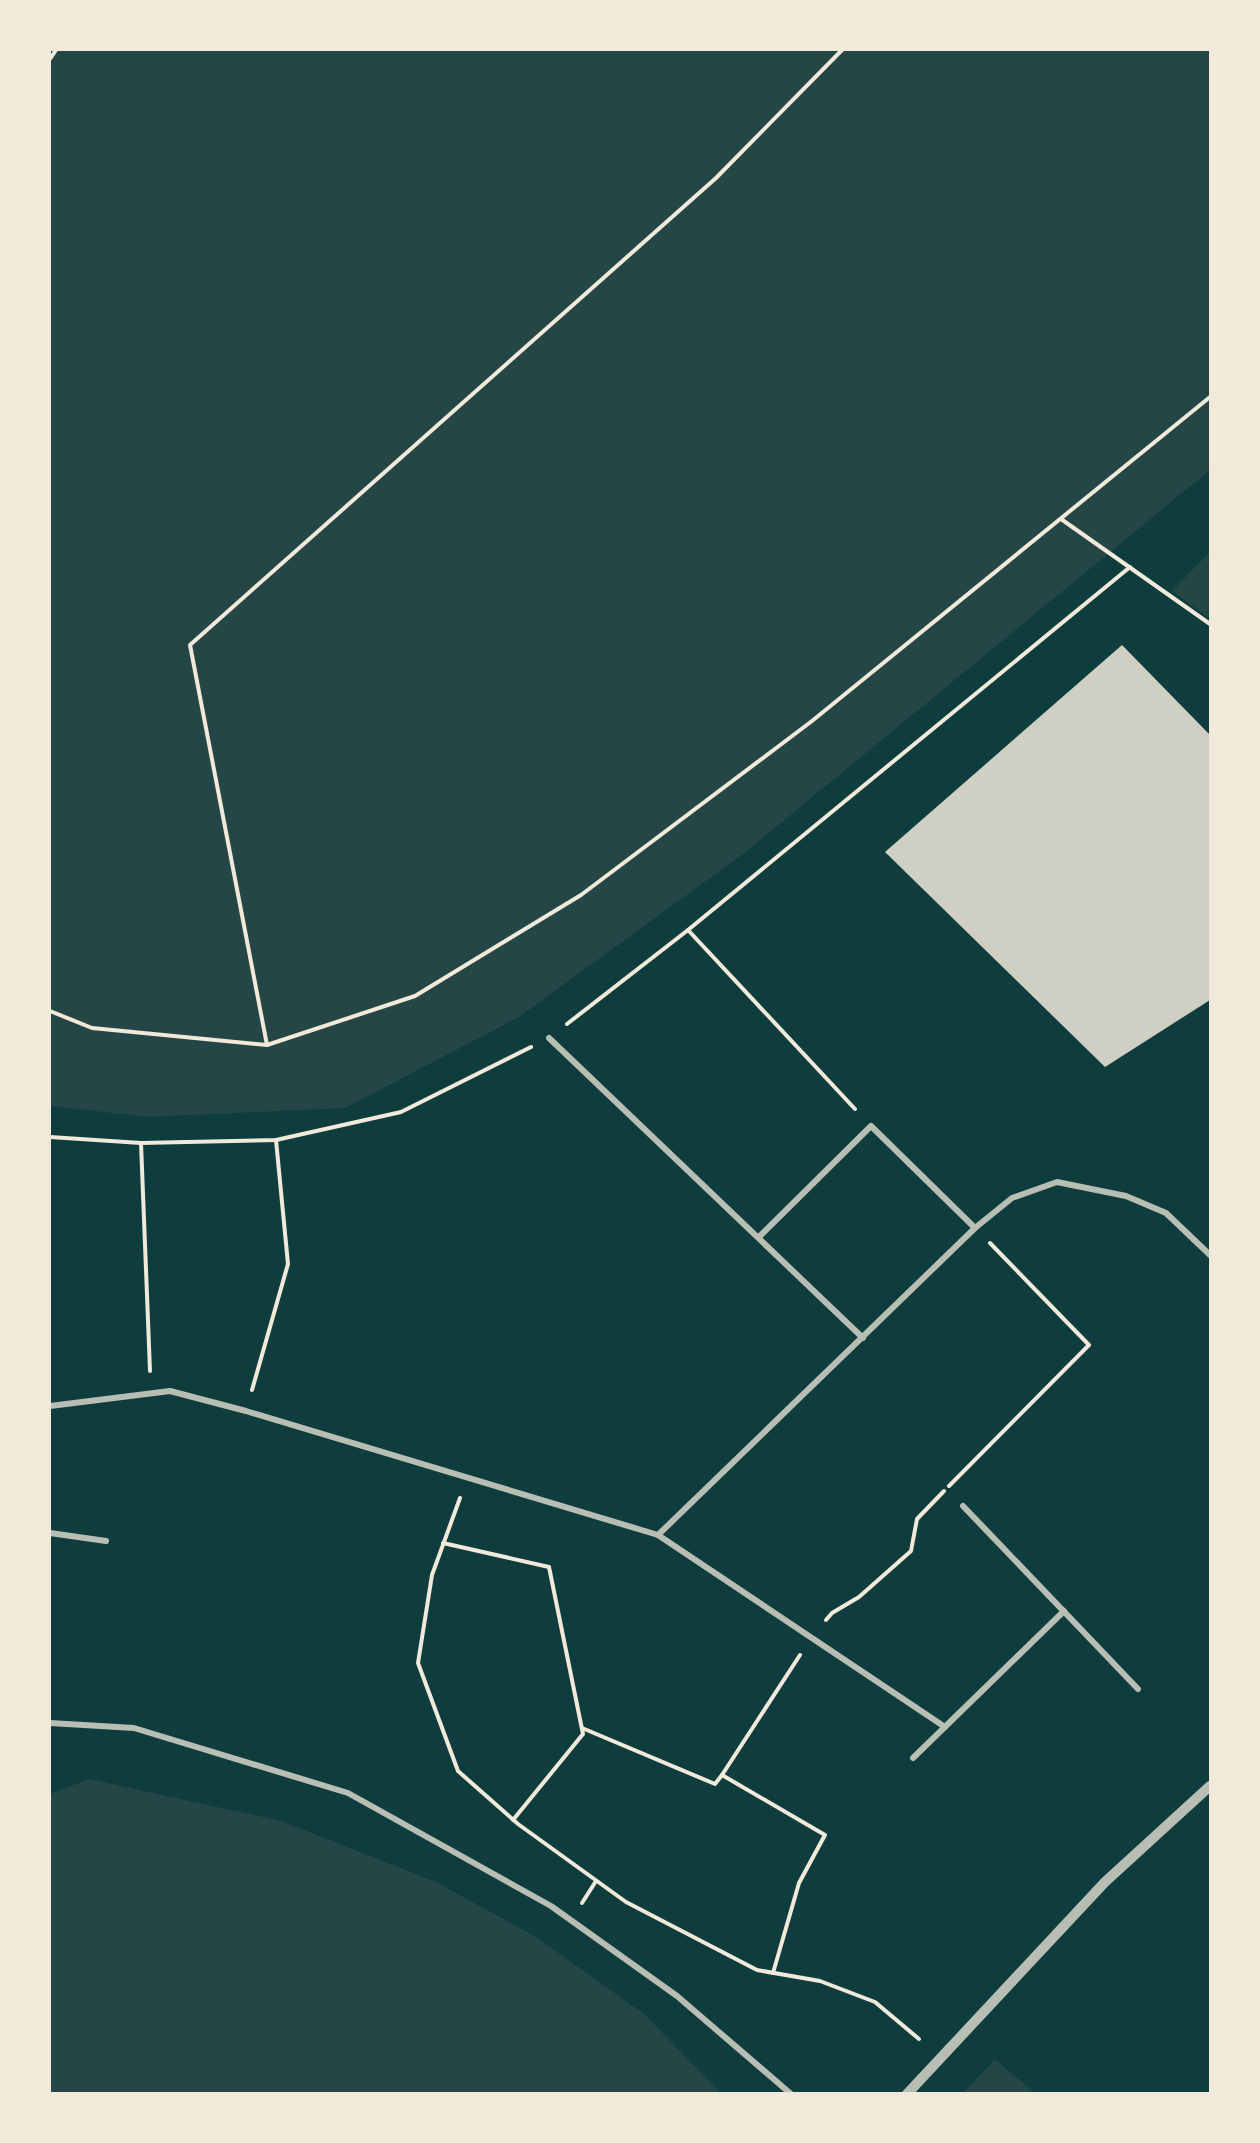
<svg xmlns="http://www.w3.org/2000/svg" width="1260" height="2143" font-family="Raleway,sans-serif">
<rect width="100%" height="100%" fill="#0f3d3e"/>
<g fill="#244646">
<path d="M50,50h1160v420l-467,384 -224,163 -174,91 -196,9 -99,-11z"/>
<path d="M1210,552v67l-38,-28z"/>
<path d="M89,1779l192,42 155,61 100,55 108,77 77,79h-671v-299z"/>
<path d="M995,2059l40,34h-72z"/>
</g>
<path fill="#cfcfc3" d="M1122,645l88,90v265l-105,67 -220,-215z"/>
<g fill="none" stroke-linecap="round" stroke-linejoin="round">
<g stroke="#f1e9da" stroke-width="4">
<path d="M50,59l6,-9"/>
<path d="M1061,519l149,105"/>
<path d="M688,930l167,179"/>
<path d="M50,1011l42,17 175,17 148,-49 166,-101 231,-174 398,-324"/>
<path d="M567,1024l121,-94 442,-363"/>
<path d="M267,1045l-77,-400 526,-467 126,-128"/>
<path d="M50,1137l91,6 135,-3 125,-28 130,-65"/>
<path d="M141,1143l9,228"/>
<path d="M252,1390l36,-126 -12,-124"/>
<path d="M949,1486l140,-141 -99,-102"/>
<path d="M460,1498l-28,77 -14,88 40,108 60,53 108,78 131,68 63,11 55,21 44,37"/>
<path d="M443,1543l106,24 34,167 -70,86"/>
<path d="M826,1620l6,-7 27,-16 52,-46 6,-32 27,-28"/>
<path d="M582,1728l133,56 7,-9 103,60 -26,48 -26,90"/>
<path d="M722,1775l78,-120"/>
<path d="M582,1903l14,-22"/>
</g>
<g stroke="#b8beb3" stroke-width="6">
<path d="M549,1038l314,300"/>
<path d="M759,1237l112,-111 104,102"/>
<path d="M50,1406l120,-15 76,20 412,124 287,192"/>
<path d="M963,1506l175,183"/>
<path d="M50,1533l56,8"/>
<path d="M658,1535l317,-307 37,-30 45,-16 69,14 40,17 44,42"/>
<path d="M50,1723l84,5 214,65 203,113 126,90 114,98"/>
<path d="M913,1758l151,-147"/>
</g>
<path stroke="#b8beb3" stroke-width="10" d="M907,2094l198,-212 105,-96"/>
</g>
<rect width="1260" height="2143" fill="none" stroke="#f1e9da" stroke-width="102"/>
</svg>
